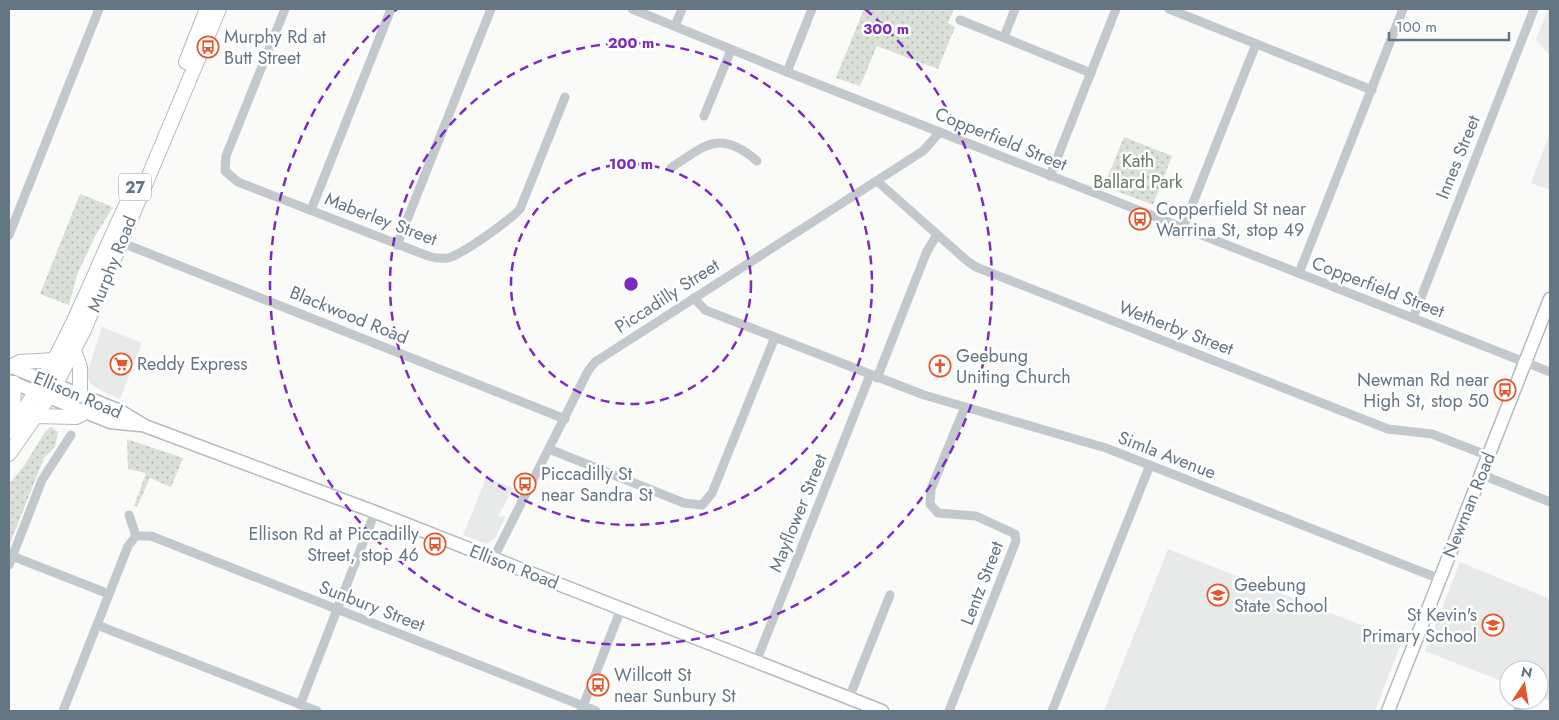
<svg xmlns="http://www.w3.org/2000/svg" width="1559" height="720" font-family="Jost,sans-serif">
<defs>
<pattern id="park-dots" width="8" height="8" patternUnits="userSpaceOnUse" patternTransform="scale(1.25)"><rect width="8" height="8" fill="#dadfd7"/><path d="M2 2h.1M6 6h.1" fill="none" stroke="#b4b9b4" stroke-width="1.8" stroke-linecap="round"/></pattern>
</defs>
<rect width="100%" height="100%" fill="#fafaf8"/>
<g fill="#e8e9e9">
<path d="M1548,9h2v46l-14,-15z"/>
<path d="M1550,133v57l-19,-7z"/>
<path d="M102,327l40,16 -22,56 -20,-9 -10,-7 -3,-9z"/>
<path d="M486,478l29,11 -4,2 -13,26 8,-1 -11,22 -8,6 -24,-9z"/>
<path d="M1168,549l234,92 -27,70h-271z"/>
<path d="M1460,562l90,37v102l-11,-5v-26h-30v14l-84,-33z"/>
</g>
<g fill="url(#park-dots)">
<path d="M864,9h90l-6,14 7,4 -17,42 -61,-23 -17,40 -24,-8z"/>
<path d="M1124,137l48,19 -19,49 -49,-19z"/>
<path d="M80,194l33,13 -19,31 -17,37 -8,30 -29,-11z"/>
<path d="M51,427l7,5 -3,15 -11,11 -35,88v-62l15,-18 21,-34z"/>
<path d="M127,439l56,19 -12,29 -21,-9 -13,29 -3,-1 12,-33 -18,-4z"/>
</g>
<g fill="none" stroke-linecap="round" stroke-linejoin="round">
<g stroke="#b3babf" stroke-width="15">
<g id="secondary">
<path d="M9,366l111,45 25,15 230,86 507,199"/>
<path d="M9,381l101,41 30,3"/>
<path d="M1388,711l162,-412"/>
</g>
</g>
<g stroke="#b5babe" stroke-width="16">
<g id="primary">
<path d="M186,62l21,-53"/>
<path d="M74,351l6,16v28"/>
<path d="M10,367l10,-5 34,-2"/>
<path d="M14,383l-1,27 4,11"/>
<path d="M36,416l40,1 10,-5"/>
<path d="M9,432c22,-32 42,-64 59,-99 22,-45 40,-91 62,-136"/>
<path d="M9,454l40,-57 35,-67 135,-321"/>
</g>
</g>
<g stroke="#c3c8cc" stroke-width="9">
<path d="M285,9l-59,147 -1,15 13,11 190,74c7,2 13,3 20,2 15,-4 61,-37 72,-49l45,-112"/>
<path d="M632,9l155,63 763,300"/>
<path d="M1169,9l203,81"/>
<path d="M960,20l131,53"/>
<path d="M675,26l7,-17"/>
<path d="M1004,37l11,-28"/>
<path d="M787,72l25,-63"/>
<path d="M704,116l27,-66"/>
<path d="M671,168c34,-23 49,-39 86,-7"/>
<path d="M1050,176l66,-167"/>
<path d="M877,181l89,79 10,7 412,162 44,5 57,22"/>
<path d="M311,210l80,-201"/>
<path d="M1183,228l73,-184"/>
<path d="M9,235l90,-226"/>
<path d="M120,242l445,177"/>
<path d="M397,245l94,-236"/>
<path d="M1299,273l104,-264"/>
<path d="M694,298l11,12 219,85 182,53 334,131"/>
<path d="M1413,318l121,-309"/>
<path d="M877,378l50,-127 10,-16"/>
<path d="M549,449l135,54 18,2 10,-12 63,-156"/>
<path d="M1482,471l8,7 60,24"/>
<path d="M136,536h15l445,175"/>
<path d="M12,556l97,38"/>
<path d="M493,559l95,-188 7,-9 328,-211 17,-19"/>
<path d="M9,565l33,-85 29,-45"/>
<path d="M97,625l220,86"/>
<path d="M756,662l114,-287"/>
<path d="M849,698l41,-103"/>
<path d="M300,705l75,-193"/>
<path d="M63,711l65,-165 8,-10 -7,-21"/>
<path d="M581,711l40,-102"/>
<path d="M949,711l67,-170 -1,-7 -39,-18 -38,-3 -8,-9 1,-15 34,-82"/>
<path d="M1052,711l98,-246"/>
<path d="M1518,711l5,-11"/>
</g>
<use href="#secondary" stroke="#fff" stroke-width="12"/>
<use href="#primary" stroke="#fff" stroke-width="14"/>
</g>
<g fill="none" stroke="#7b2cbf" stroke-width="2.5" stroke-dasharray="9 6">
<circle cx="631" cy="284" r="120"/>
<circle cx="631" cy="284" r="241"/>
<path d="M865 9A361 361 0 1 1 397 9"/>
</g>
<defs>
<g id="bus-ring" transform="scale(1.125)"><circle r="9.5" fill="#fff" stroke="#e4572e" stroke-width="1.5"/><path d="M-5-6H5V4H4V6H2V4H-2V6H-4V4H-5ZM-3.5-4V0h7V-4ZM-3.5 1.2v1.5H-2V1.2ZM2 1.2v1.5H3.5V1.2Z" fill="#e4572e"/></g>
<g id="supermarket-ring" transform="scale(1.125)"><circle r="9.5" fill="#fff" stroke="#e4572e" stroke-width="1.5"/><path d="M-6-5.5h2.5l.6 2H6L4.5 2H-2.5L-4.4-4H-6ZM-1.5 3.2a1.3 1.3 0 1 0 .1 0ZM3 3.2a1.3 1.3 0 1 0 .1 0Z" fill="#e4572e"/></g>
<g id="church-ring" transform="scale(1.125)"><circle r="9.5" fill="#fff" stroke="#e4572e" stroke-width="1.5"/><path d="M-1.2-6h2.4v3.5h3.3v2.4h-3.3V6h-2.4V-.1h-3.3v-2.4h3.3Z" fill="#e4572e"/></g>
<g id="school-ring" transform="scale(1.125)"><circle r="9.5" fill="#fff" stroke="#e4572e" stroke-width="1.5"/><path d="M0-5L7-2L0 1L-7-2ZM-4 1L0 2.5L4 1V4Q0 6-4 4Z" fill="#e4572e"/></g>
</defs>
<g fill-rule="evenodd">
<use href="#bus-ring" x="208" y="47"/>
<use href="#bus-ring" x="1140" y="219"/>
<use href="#supermarket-ring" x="121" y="364"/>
<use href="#church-ring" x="940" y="366"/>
<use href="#bus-ring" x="1505" y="390"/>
<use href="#bus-ring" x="525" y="484"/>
<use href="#bus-ring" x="435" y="544"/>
<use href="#school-ring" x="1218" y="595"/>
<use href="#school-ring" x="1493" y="625"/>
<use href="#bus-ring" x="598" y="685"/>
</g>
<g text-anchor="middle" stroke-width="5" stroke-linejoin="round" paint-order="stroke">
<rect fill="#fff" stroke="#939fa8" stroke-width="1" x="119" y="173.5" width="32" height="27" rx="4"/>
<g font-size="16" font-weight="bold" fill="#657683">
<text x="135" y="193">27</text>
</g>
<g font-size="18" fill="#657683" stroke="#fff" text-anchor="start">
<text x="224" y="43">Murphy Rd at<tspan x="224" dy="21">Butt Street</tspan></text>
<text x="1156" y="215">Copperfield St near<tspan x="1156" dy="21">Warrina St, stop 49</tspan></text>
<text x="956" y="362">Geebung<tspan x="956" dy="21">Uniting Church</tspan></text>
<text x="137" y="370">Reddy Express</text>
<text x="1489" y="386" text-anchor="end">Newman Rd near<tspan x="1489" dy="21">High St, stop 50</tspan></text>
<text x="541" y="480">Piccadilly St<tspan x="541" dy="21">near Sandra St</tspan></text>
<text x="419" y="540" text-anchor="end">Ellison Rd at Piccadilly<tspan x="419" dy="21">Street, stop 46</tspan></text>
<text x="1234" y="591">Geebung<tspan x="1234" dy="21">State School</tspan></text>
<text x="1477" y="621" text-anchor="end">St Kevin's<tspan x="1477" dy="21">Primary School</tspan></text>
<text x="614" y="681">Willcott St<tspan x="614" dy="21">near Sunbury St</tspan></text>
</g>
<g font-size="18" fill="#657683" stroke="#fff">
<text transform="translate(1001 139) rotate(22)" y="6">Copperfield Street</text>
<text transform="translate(1458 157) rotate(-68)" y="6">Innes Street</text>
<text transform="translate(381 219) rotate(21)" y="6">Maberley Street</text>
<text transform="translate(112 264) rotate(-68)" y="6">Murphy Road</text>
<text transform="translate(1378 287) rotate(21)" y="6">Copperfield Street</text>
<text transform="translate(667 296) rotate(-33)" y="6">Piccadilly Street</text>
<text transform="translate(349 315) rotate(22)" y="6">Blackwood Road</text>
<text transform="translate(1176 328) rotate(21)" y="6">Wetherby Street</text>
<text transform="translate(78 395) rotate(23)" y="6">Ellison Road</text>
<text transform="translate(1167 455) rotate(21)" y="6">Simla Avenue</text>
<text transform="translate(1469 505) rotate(-68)" y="6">Newman Road</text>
<text transform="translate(798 513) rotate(-68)" y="6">Mayflower Street</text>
<text transform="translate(514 567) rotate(21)" y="6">Ellison Road</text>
<text transform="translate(982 583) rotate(-69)" y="6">Lentz Street</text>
<text transform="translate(372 606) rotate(21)" y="6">Sunbury Street</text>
</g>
<g font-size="18" fill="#687a64" stroke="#fff">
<text x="1138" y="167">Kath<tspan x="1138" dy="21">Ballard Park</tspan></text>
</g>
</g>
<circle cx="631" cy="284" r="8" fill="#7b2cbf" stroke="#fff" stroke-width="2.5"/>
<g font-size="15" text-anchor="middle" font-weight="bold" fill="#7b2cbf" stroke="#fff" stroke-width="5" stroke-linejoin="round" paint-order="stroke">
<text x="886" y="34">300 m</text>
<text x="631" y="48">200 m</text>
<text x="631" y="169">100 m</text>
</g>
<rect width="1559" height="720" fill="none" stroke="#657683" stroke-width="20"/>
<g transform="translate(1524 685) rotate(12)"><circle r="24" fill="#ffffff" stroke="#c1c8cd"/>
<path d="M0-4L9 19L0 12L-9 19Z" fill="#e4572e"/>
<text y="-8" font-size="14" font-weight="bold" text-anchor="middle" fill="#657683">N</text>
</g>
<path d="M1389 32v8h120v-8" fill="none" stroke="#657683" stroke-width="2.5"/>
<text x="1396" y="32" font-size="15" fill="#657683" stroke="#ffffff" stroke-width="4" paint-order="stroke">100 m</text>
</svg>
